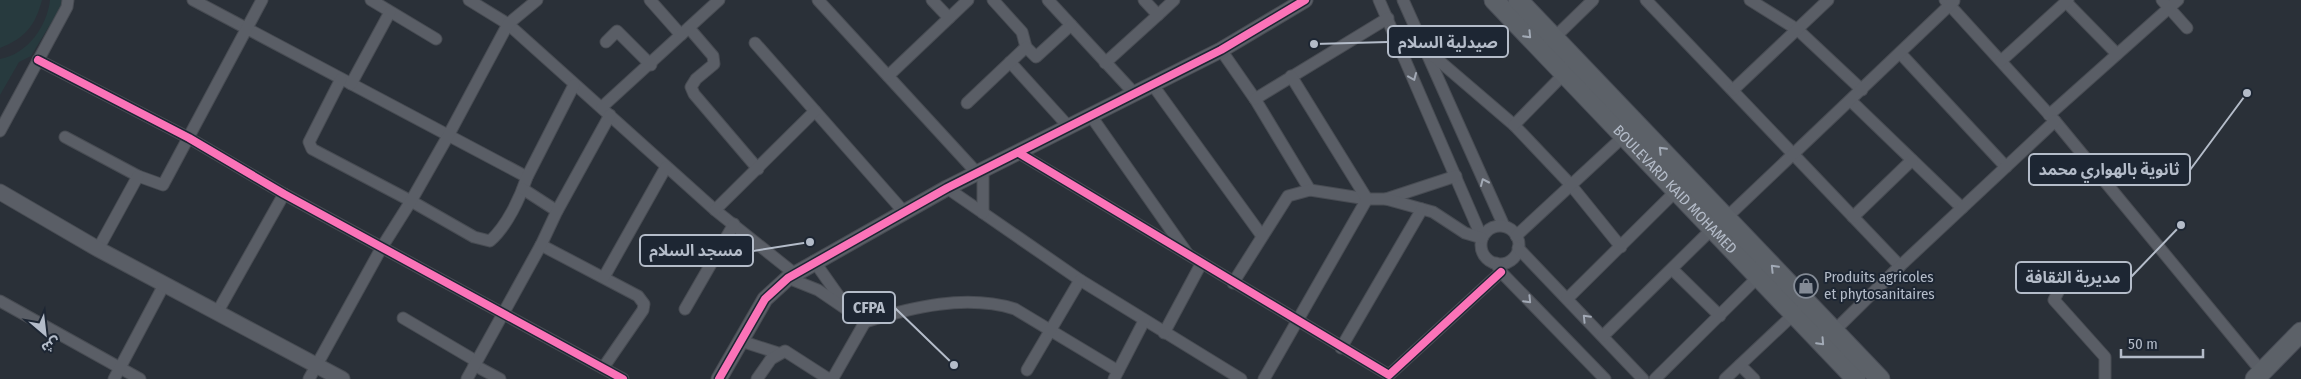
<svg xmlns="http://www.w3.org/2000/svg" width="2301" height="379" font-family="'Fira Sans Condensed','Noto Sans Arabic',sans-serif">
<rect width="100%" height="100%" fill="#2a3038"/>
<g fill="#273a3e">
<path d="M0,0h42c-7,26 -17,38 -42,48z"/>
<path d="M50,0h15l-34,56 -12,6 -19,33v-36c28,-5 47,-33 50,-59z"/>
</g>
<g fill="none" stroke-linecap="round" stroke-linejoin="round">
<g stroke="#484c53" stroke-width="13">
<g id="minor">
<path d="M193,0l334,177"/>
<path d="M371,0l65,39"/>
<path d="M469,0l39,24 207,186 80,64"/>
<path d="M650,0l31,35"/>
<path d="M818,0l160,174"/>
<path d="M932,0l17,18"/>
<path d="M993,0l29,32 4,15"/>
<path d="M1048,0l86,93"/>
<path d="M1379,0l103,238"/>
<path d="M1403,0l101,226"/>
<path d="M1646,0l254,266"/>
<path d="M1750,0l48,30 64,60"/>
<path d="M1945,0l110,121 207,251"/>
<path d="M2162,0l25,28"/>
<path d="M2066,2l51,52"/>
<path d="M1158,15l16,-15"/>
<path d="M689,28l24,28 1,8 -18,15 -5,8 3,7 64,75"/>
<path d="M1554,38l39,-38"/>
<path d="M606,42l11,-11 34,34"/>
<path d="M755,43l149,169"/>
<path d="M1423,47l91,78 56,59 51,63"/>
<path d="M1221,50l34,49 55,91"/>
<path d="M1900,53l106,114"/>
<path d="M38,60l151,78 95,56 339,185"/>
<path d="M2001,61l67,-61"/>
<path d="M1010,62l59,65"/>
<path d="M1105,63l53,-48 -14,-15"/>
<path d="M888,76l80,-76"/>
<path d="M341,79l-32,63 3,7 99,52 63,36 16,4c17,-15 30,-43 37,-64l47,-92"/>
<path d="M351,84l39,-72"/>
<path d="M1152,84l110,152"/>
<path d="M1733,90l95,-90"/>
<path d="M1255,99l133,-81"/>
<path d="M1851,101l111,107"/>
<path d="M967,103l59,-56 10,10 35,-32"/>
<path d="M602,107l117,-107"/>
<path d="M2049,115l129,-115"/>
<path d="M1091,116l96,137"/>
<path d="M1514,125l51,-52"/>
<path d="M0,131l67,-124 1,-7"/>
<path d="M65,137l73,39 25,9 99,-185"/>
<path d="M1019,153l370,222 112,-103"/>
<path d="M947,188l133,92 161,99"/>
<path d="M523,189l34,22"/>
<path d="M1386,199l70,-23"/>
<path d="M715,210l100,-99"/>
<path d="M983,213v-41"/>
<path d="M1853,217l59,-57"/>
<path d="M1726,218l228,-217"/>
<circle cx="1500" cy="245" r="19"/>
<path d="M1516,236l108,-100"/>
<path d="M541,245l97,51 6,8 -1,6 -40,58"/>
<path d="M1518,248l125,131"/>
<path d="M98,249l40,-73"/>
<path d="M814,261l31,44"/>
<path d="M1496,263l5,9 104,107"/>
<path d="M1673,270l47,46"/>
<path d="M2074,271l-12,13 -8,16 51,57v22"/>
<path d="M604,277l62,-110"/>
<path d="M788,278l30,12 47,32c47,-15 101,-28 150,-13l103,62"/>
<path d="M1233,283l55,-87 22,-6 57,9h19l47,13 32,21 17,5"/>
<path d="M1567,299l110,-109"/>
<path d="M0,301l140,78"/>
<path d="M685,309l49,-85"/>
<path d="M218,311l66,-117"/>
<path d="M403,318l73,43"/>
<path d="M1834,331l66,-65 155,-145"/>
<path d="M1164,333l37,-69"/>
<path d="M1603,336l109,-107"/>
<path d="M741,341l37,12"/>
<path d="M1341,348l81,-139"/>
<path d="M474,365l26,14"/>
<path d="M1740,365l14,14"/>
<path d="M1027,370l53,-90"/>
<path d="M114,379l51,-96"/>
<path d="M309,379l73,-132 29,-46 37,-65 60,-112 29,-24"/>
<path d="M467,379l74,-134 16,-34 53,-96"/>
<path d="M757,379l14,-20 14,-8 42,27h6l32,-56"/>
<path d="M1114,379l30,-58"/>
<path d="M1264,379l103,-180 -76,-123"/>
<path d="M1655,379l103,-102"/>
<path d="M1725,379l69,-65"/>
</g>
</g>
<g stroke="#484c53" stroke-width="17">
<g id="tertiary">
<path d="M0,192l98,57 244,130"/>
<path d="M719,379l46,-80 23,-21 159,-90 274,-138 84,-50"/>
</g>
</g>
<g stroke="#484c55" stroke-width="21">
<g id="primary">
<path id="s1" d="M1494,0l362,379"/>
<path d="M1518,0l362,379"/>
<path d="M2255,379l46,-47"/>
</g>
</g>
<use href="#minor" stroke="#5a5e66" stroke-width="11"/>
<use href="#tertiary" stroke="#5a5e66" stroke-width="15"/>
<use href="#primary" stroke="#5c6168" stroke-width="19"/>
<g stroke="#1d2633" stroke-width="11">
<g id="cycleway">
<path d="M38,60l151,78 95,56 339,185"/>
<path d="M1019,153l370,222 112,-103"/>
<path d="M719,379l46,-80 23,-21 159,-90 274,-138 84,-50"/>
</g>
</g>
<use href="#cycleway" stroke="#fb73b8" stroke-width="8"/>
</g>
<defs><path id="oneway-chevron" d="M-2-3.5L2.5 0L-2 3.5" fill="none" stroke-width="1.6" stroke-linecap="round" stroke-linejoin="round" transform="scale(1.25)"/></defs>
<g stroke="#a2aab6">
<use href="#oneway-chevron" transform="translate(1528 35) rotate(46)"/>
<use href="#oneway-chevron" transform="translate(1662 150) rotate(-134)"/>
<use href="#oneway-chevron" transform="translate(1774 268) rotate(-134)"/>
<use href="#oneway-chevron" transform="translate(1821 342) rotate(47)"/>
</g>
<g stroke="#a2a9b5">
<use href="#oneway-chevron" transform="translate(1413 77) rotate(67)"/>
<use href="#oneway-chevron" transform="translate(1484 182) rotate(-114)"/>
<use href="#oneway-chevron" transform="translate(1528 300) rotate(46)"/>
<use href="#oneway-chevron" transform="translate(1586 318) rotate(-134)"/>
</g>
<defs>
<g id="shop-ring" transform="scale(1.25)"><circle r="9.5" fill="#1d2633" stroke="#848b96" stroke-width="1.5"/><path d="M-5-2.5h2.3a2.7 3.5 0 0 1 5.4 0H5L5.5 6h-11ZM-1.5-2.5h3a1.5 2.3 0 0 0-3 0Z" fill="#848b96"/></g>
</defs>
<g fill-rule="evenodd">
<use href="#shop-ring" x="1806" y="286"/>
</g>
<g text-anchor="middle" stroke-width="4" stroke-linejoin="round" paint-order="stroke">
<g font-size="15" fill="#b4bcc9" stroke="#1d2633">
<text dy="5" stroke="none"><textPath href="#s1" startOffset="262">BOULEVARD KAID MOHAMED</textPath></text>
</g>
<g font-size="15" fill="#b4bcc9" stroke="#1d2633" text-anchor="start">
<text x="1824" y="282">Produits agricoles<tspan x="1824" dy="17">et phytosanitaires</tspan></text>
</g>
</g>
<path fill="none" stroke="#b4bcc9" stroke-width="2" d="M1314 44L1388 42M2247 93L2190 170M810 242L753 251M2181 225L2131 277M954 365L895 308"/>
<g fill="#b4bcc9" stroke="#1d2633" stroke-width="2">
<circle cx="1314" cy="44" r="5"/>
<circle cx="2247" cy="93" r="5"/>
<circle cx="810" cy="242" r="5"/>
<circle cx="2181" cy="225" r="5"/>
<circle cx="954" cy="365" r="5"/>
</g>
<g fill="#1d2633" stroke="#b4bcc9" stroke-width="2">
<rect x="1388" y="26" width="120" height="31" rx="5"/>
<rect x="2029" y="154" width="161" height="31" rx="5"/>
<rect x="640" y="235" width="113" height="31" rx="5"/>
<rect x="2016" y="262" width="115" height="31" rx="5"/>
<rect x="843" y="292" width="52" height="31" rx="5"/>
</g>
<g font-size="16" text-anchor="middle" font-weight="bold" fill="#b4bcc9">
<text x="1448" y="48">صيدلية السلام</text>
<text x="2109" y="175">ثانوية بالهواري محمد</text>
<text x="696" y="256">مسجد السلام</text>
<text x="2073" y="283">مديرية الثقافة</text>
<text x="869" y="313">CFPA</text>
</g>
<g transform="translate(45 334) rotate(152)" stroke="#1d2633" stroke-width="4" paint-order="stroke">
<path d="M0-4L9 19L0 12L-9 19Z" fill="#b4bcc9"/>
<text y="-8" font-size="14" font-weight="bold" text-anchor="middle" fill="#b4bcc9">ش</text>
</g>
<path d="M2121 349v8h82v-8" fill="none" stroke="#b4bcc9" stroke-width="2.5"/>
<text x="2128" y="349" font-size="15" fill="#b4bcc9" stroke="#1d2633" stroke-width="4" paint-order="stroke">50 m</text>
</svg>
